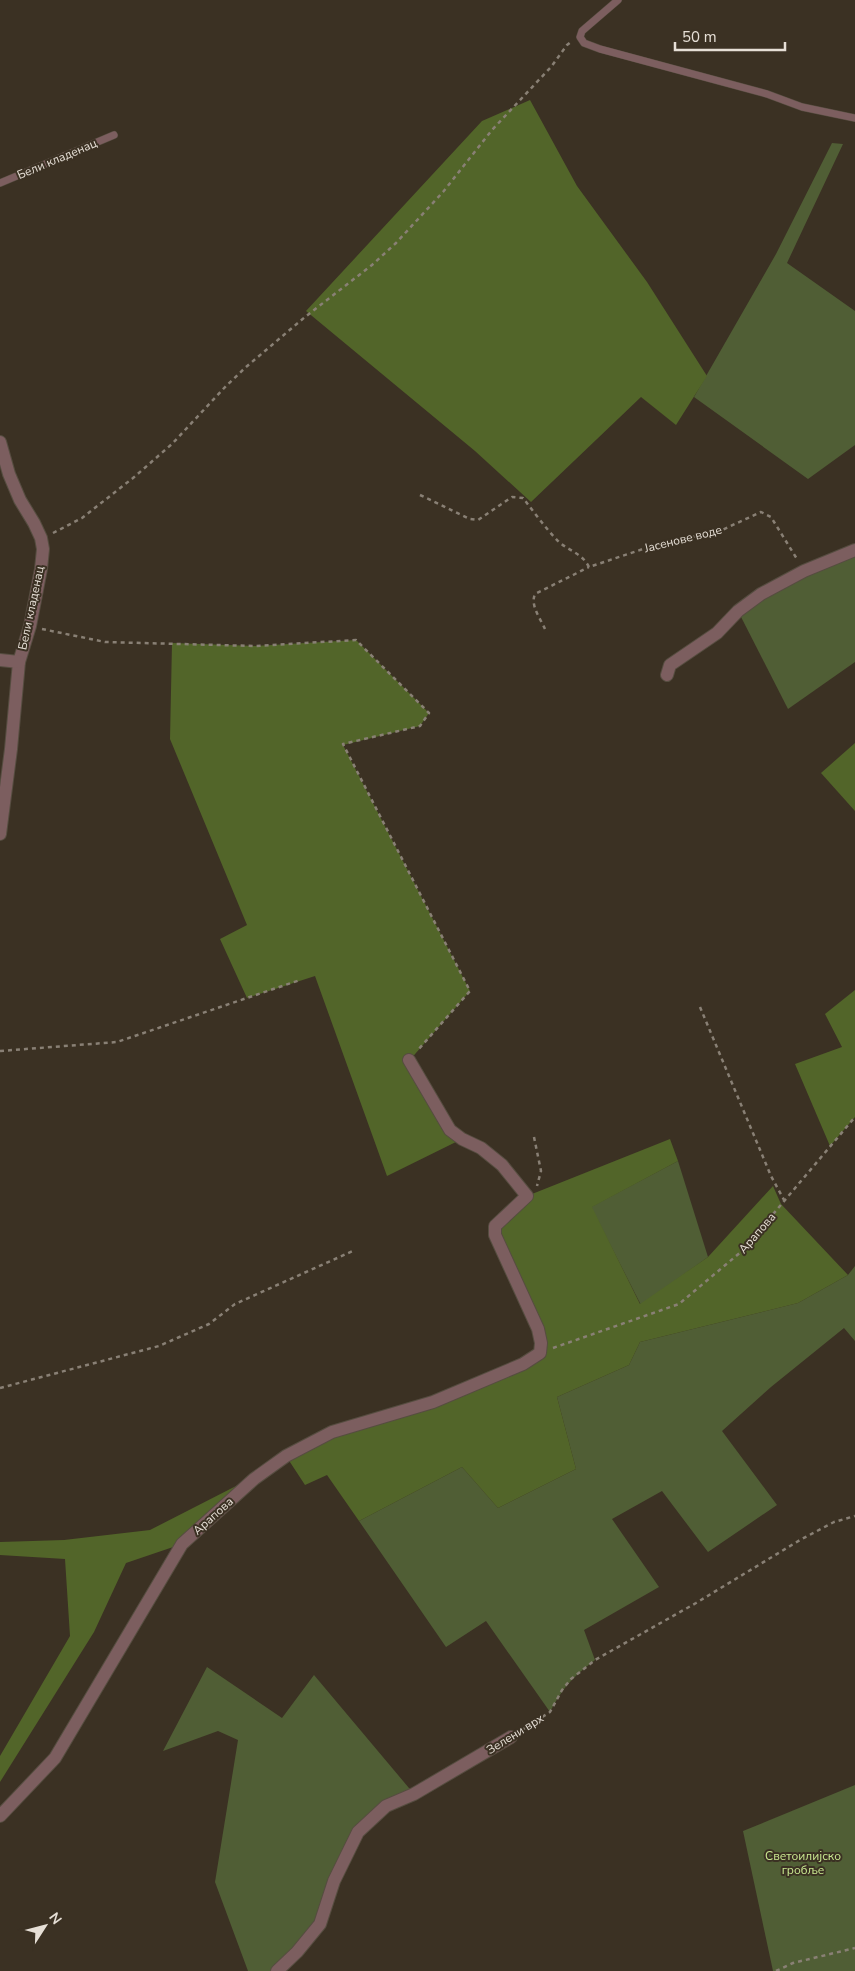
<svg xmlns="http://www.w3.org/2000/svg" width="855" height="1971" font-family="'Nunito Sans',sans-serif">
<rect width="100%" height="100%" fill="#3b3123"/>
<g fill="#505e35">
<path d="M832,143l11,1 -56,119 68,48v134l-47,34 -114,-82 82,-143z"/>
<path d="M855,550v112l-67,47 -50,-98z"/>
<path d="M678,1161l30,96 -67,48 -50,-98z"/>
<path d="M855,1266v75l-11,-13 -73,59 -49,44 55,74 -69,47 -46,-61 -50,28 47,68 -75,43 11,30c-23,18 -31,26 -45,52l-64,-91 -40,26 -87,-126 103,-54 36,41 78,-39 -19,-72 72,-32 11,-23 158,-39 50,-28z"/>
<path d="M207,1667l75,51 32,-43 100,119 -56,38 -38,92 -43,47h-29l-33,-89 23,-142 -20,-9 -55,20z"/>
<path d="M855,1785v186h-82l-30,-140z"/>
</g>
<g fill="#526529">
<path d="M530,100l47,86 70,96 60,94 -31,49 -35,-28 -110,105 -56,-51 -169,-140 176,-190z"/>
<path d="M356,640l73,73 -9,13 -77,19 127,246 -61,70 53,78 -75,37 -72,-200 -68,22 -27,-59 27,-14 -77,-186 2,-96 83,3z"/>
<path d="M855,743v68l-34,-38z"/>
<path d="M855,990v127l-25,29 -35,-82 47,-17 -17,-33z"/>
<path d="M670,1139l8,22 -86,46 48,97 68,-47 65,-71 8,18 67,71 -50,28 -158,39 -11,23 -72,32 19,72 -78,39 -36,-41 -103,54 -32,-46 -22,10 -19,-29 -104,88 -56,19 -32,69 -94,150v-26l70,-120 -5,-77 -65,-4v-13l64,-2 86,-10 86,-44 50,-30 237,-92 18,-21 -46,-108 32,-39z"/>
</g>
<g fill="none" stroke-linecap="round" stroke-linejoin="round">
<g stroke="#564d40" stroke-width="8">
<g id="service">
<path d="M618,0l-36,31 -2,6 4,6 16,6 167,45 35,13 53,11"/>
<path d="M0,183l114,-48"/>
</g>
</g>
<g stroke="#564d40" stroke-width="14">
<g id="minor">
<path d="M0,442l9,32 11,26 14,23 7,15 2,11 -2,20 -11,57 -11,36 -8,87 -11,85"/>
<path d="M0,660l19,2"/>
<path d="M667,675l3,-10 47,-32 21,-22 23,-17 43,-23 51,-21"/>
<path d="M0,1816l55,-58 127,-214 72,-65 32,-23 46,-24 101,-30 90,-38 17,-11 1,-10 -3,-14 -43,-94v-9l32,-30 -25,-31 -21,-17 -19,-9 -12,-9 -41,-70"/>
<path d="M277,1971l20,-19 23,-28 14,-43 24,-49 28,-26 28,-12 97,-57"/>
</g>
</g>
<g stroke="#898075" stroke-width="2.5" stroke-dasharray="4 4" stroke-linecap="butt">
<path d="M420,495l50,24 8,1 34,-23 11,1c11,14 23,31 36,44 10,9 23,11 30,25l57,-19 76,-18 39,-18 10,5 26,42"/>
<path d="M53,533l29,-15 51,-40 39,-34 54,-58 20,-19 59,-50 67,-52 24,-22 47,-51 49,-62 59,-63 16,-22 5,-4"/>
<path d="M42,629l63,13 150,4 101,-6 73,73 -9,13 -77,18 127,247 -52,59"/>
<path d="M545,629c-5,-11 -15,-24 -10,-35l54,-27"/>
<path d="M700,1007l71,169 13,24"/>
<path d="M0,1051l117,-9 183,-62"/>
<path d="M534,1137l7,34 -4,15"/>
<path d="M553,1348l126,-44 63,-53 113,-134"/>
<path d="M0,1388l159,-42 50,-22 26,-20 120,-54"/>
<path d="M522,1730l28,-18 12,-22 9,-11 24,-19 101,-57 104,-63 34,-18 21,-6"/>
<path d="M776,1971l17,-8 62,-15"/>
</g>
<use href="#service" stroke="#7c5e5f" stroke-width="7"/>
<use href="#minor" stroke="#7c5e5f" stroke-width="12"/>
</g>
<g text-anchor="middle" stroke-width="4" stroke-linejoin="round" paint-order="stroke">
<g font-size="12" fill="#e6dfd6" stroke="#3b3123">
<text transform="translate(57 159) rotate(-23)" y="4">Бели кладенац</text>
<text transform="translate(683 539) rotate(-14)" y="4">Јасенове воде</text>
<text transform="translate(31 608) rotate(-78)" y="4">Бели кладенац</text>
<text transform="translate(757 1233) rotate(-49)" y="4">Арапова</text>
<text transform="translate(213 1516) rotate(-42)" y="4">Арапова</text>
<text transform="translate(515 1734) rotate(-32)" y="4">Зелени врх</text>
</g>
<g font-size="12" fill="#cae991" stroke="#3b3123">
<text x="803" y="1860">Светоилијско<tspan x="803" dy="14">гробље</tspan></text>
</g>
</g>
<g transform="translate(45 1926) rotate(54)" stroke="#3b3123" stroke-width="4" paint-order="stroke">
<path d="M0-4L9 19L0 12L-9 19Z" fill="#e6dfd6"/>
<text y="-8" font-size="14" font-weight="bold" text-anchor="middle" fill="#e6dfd6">N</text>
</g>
<path d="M675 42v8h110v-8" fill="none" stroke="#e6dfd6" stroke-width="2.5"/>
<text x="682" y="42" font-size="15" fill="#e6dfd6" stroke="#3b3123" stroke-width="4" paint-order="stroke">50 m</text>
</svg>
